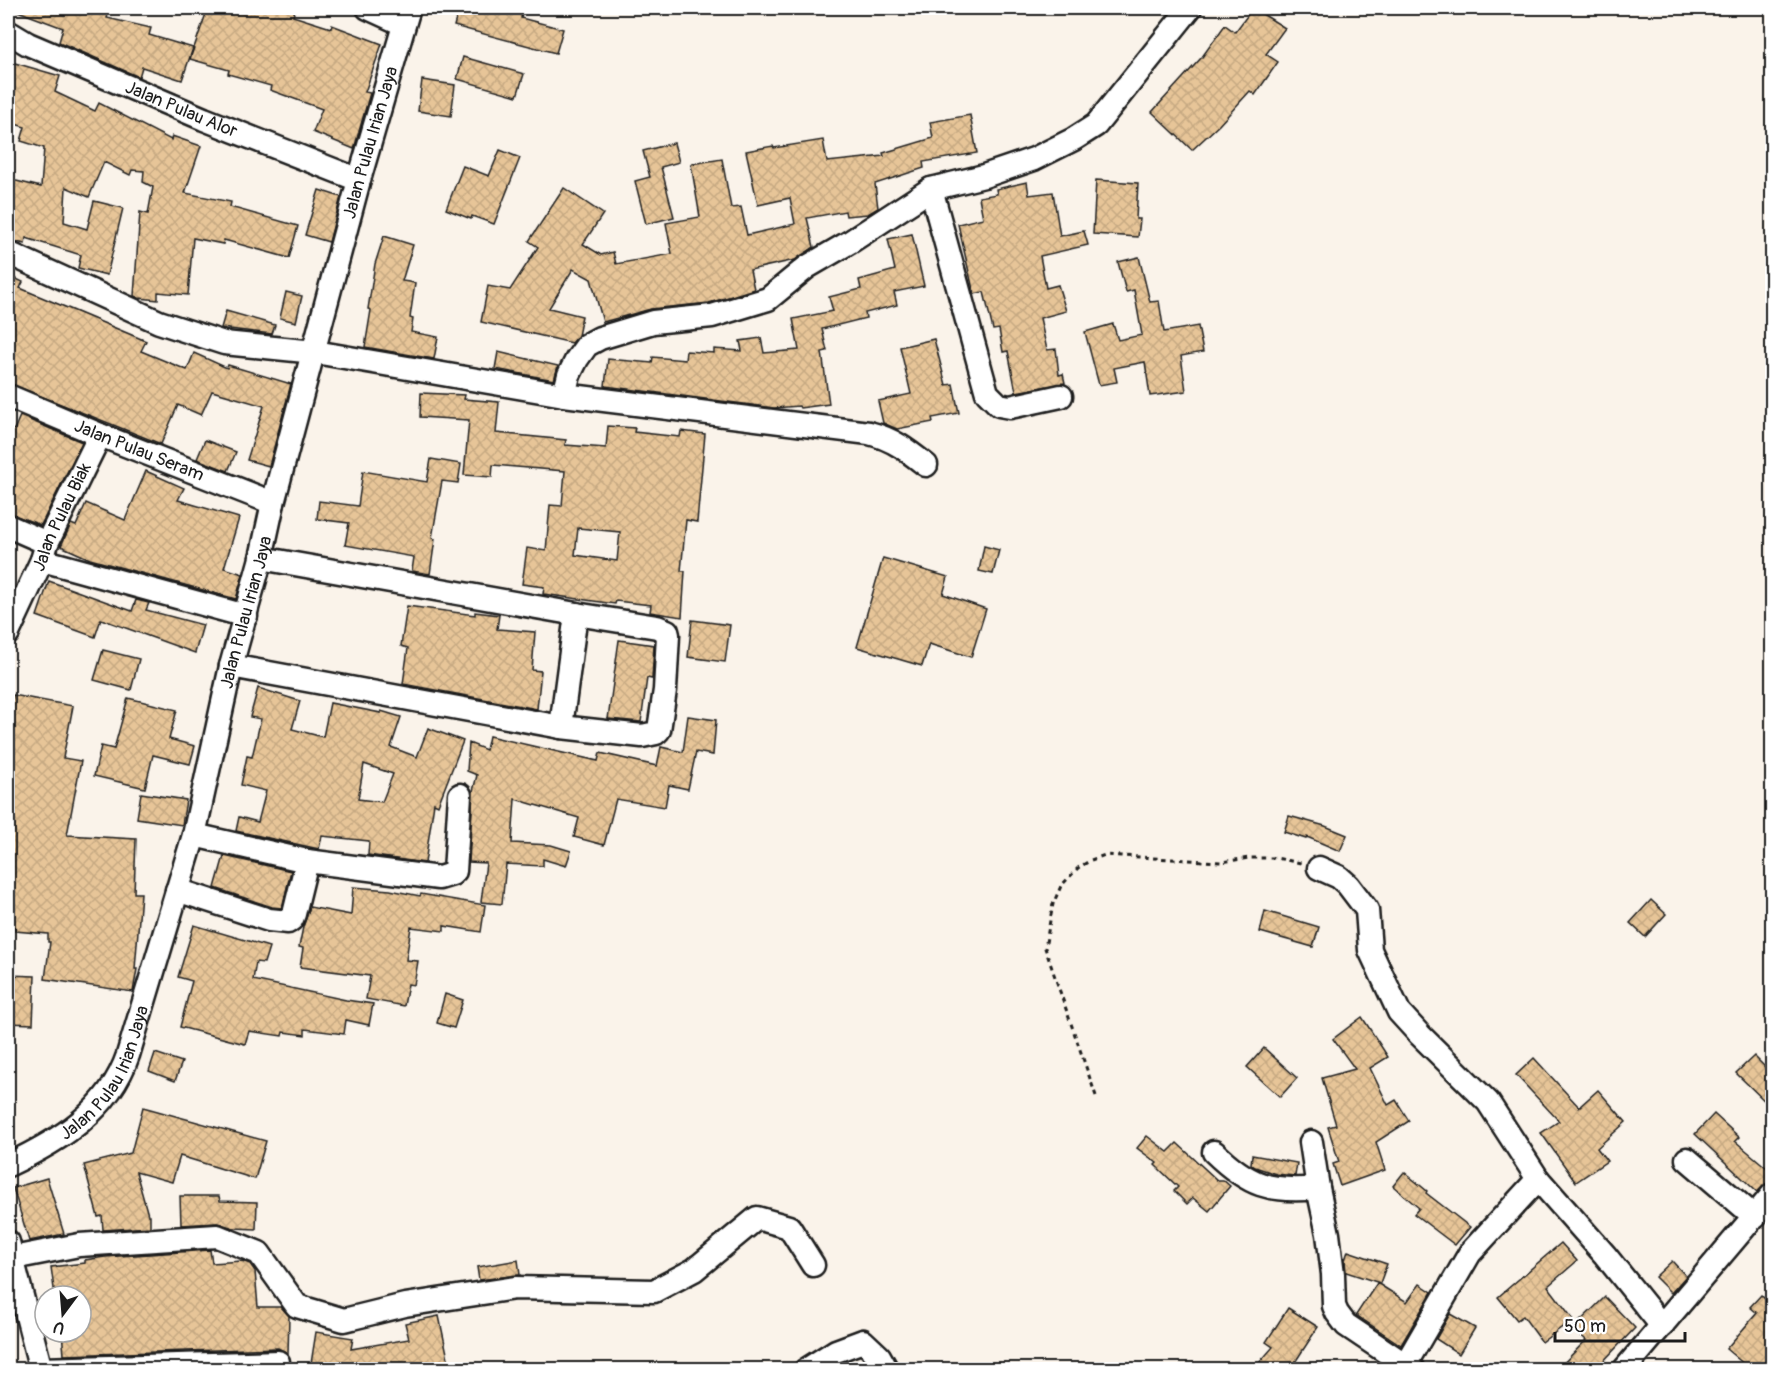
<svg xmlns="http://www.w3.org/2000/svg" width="1780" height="1377" font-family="Pangolin,sans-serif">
<defs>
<pattern id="building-cross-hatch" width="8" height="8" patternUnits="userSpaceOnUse" patternTransform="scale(1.5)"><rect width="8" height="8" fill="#e7c598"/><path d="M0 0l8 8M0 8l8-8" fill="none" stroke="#c6a982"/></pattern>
</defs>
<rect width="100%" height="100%" fill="#faf3ea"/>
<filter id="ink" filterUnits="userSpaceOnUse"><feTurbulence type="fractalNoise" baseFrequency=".0167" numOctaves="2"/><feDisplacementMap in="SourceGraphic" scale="12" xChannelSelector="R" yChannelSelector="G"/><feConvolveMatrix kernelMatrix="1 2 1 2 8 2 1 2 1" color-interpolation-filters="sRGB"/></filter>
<g filter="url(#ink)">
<g fill="url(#building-cross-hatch)" stroke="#1c1c1c" stroke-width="1.5" fill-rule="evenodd">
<path d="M12,8h98l-3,10 44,10 -2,7 44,13 -11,32 -40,-13 -3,10 -80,-35 4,-14 -51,-19z"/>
<path d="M208,8h79l8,2 -2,6 38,12 1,-3 50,19 -17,48 5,1 -16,56 -41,-17 9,-23 -52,-19 1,-4 -43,-12 1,-4 -39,-11z"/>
<path d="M459,8h64l-2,10 42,11 -7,24 -102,-27z"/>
<path d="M1253,8l32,20 -19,26 12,8 -23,33 -5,-4 -31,34 -27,25 -40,-38 50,-55 23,-32 10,7z"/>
<path d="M463,57l61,17 -7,22 -60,-17z"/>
<path d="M8,61l52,15 -5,16 40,19 4,-8 72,37 1,-4 29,10 -16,47 46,9 -1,5 68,19 -9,32 -65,-18 -1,4 -30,-6 -5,57 -30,-3v8l-19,-2 -5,-2 6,-84 8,2 5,-27 -10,-5 1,-11 -12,-1 -2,5 -26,-13 -15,35 -23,-10 -2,35 23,7 7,-28 29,7 -16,67 -29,-7 3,-13 -55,-17 -1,6 -17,-4v-61l33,8 3,-39 -23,-7 4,-14 -17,-5z"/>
<path d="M422,80l33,5 -4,31 -33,-5z"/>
<path d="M970,115l7,38 -54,9 1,6 -49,16 3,24 -10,6 -22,2 -1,-5 -38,7 7,29 -19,13 -45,10 4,19 -45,14 -58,6 -48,13 -12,-43 -18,-10 -24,39 33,8 -4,20 -6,7 -91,-21 7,-36 22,4 28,-43 -9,-6 35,-53 39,26 -20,30 18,11 12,-3 3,12 56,-10 -6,-31 34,-6 -9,-53 31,-5 9,49 10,-1 6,28 48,-11 -5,-26 -32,7 -12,-54 27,-5 1,2 49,-8 4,22 57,-6 -1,-3 50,-15 -3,-16z"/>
<path d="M674,143l5,19 -18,5 13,50 -28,7 -11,-43 15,-4 -7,-26z"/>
<path d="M500,150l20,8 -26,66 -22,-8 -1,3 -25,-10 17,-43 26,10z"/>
<path d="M1096,180l42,3 -2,36h4l-2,18 -45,-3z"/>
<path d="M1027,182l2,13 24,-3 7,44 24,-5 4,14 -48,11 6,32 12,-3 8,26 -26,7 7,32 9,-1 3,26 4,-1 2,9 -49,9 -8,-41 -5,1 -4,-23 -6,1 -9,-38 -10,2 -16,-70 25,-6 -4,-21 18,-3 -1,-5z"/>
<path d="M319,190l22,7 -12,45 -24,-7z"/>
<path d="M912,234l12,52 -30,6 3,13 -32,8 1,5 -44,11 5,22 -5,1 7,52 -29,4 -1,-2 -25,2 -169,-22 3,-27 44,4 1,-6 32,3 1,-9 28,2v-4l28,2 -2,-10 21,-3 3,15 35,-3 -6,-31 40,-8 -4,-14 32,-8 -2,-9 36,-10 -7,-31z"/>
<path d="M384,236l29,9 -11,36 13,2 -5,35 3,1 -2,13 27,5 -4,22 -69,-12 6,-37 -3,-1 7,-45z"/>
<path d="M1139,257l11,45 9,-1 5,31 34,-6 5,26 -22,4 5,35 -36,5 -5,-34 -31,6 3,14 -18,3 -14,-53 28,-8 5,16 24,-5 -8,-45 -8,2 -8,-30z"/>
<path d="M8,275l15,7 -3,6 126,53 -5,10 46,19 7,-17 33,15 1,-3 63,19 -22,82 -22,-6 17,-54 -52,-15 -11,24 -23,-10 -17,39 -153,-61z"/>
<path d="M286,292l16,4 -6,26 -16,-4z"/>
<path d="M226,311l49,14 -3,9 -51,-6z"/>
<path d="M934,339l12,46 7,-1 6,29 -27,5 1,4 -36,7 -14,-6 -5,-22 33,-7 -11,-47z"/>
<path d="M498,352l60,14 -4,14 -59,-11z"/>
<path d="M421,393l44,2 -1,4 35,3 -3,31 70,7 -1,5 41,3 2,-22 27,2 -1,4 46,5 1,-6 24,3 -8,88 -11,-2 -5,51h4l-3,46 -32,-5 1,-7 -35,-4 -1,3 -72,-10 1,-7 -22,-3 5,-36 19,3 4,-46 12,1 3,-35 -72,-6 -1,12 -28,-2 5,-55 -49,-3zM578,528l42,4 -3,29 -42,-6z"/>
<path d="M20,416l62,26 -41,83 -33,-12v-86l6,3z"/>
<path d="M205,440l31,12 -8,19 -31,-12z"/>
<path d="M431,459l30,5 -3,19 -16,-2 -10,57 3,1 -5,35 -18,-3 2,-14 -69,-12 4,-22 -32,-4 2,-18 39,5 5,-35 64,11z"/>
<path d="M146,471l38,17 -6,12 61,18 -15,50 19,6 -7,25 -146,-40 -29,-13 10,-22 5,2 10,-23 39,17z"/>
<path d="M984,546l15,4 -6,24 -14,-3z"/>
<path d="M883,558l65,19 -5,17 43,15 -15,48 -42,-13 -7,22 -65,-19z"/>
<path d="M49,581l83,30 4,-11 13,3 -3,7 57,15 -8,28 -94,-34 -6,18 -58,-21z"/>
<path d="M407,606l68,9v-3l24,3 -2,14 38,3 -3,38 9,1 -4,38 -134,-25 5,-36 -7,-2z"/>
<path d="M692,620l38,5 -5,37 -37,-5z"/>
<path d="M619,640l35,5 -2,34 -5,-1 -6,44 -33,-3z"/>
<path d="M103,650l36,9 -8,31 -37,-10z"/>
<path d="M258,688l42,13 -8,28 31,8 7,-34 51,10v-2l20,6 -10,30 26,10 11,-29 35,13 -25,64 -4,-2 -9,60 -57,-8 1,-14 -47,-5 -3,13 -83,-18 3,-14 19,5 8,-31 -25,-6 6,-29 5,1 9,-38 -11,-2zM364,764l29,10 -11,28 -24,-3z"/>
<path d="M13,695l60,11 -10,52 18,3 -14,74 69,4 -2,54h7l-6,76h2l-4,23 -88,-13 5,-37h-2v-8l-33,-3v-4h-7v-204z"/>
<path d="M128,698l49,12 -8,29 26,7 -5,18 -37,-9 -8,33 -51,-12 7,-30 13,3z"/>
<path d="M688,716l28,4 -3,35 -17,-3 -8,37 -19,-4 -4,22 -49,-8 -12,46 -30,-8 5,-19 -64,-19 -3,44 39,2 20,6 -5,15 -23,-7v7l-37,-2 -4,40 -21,-2 5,-39 -17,-1 4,-71 4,-16 -10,-4 2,-28 17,7 3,-14 109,25 2,-8 57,13 4,-19 22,5z"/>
<path d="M141,793l45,7 -4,25 -45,-7z"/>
<path d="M1289,816l36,10 22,9 -7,16 -33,-14 -1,2 -22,-7z"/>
<path d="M224,856l67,15 -9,37 -10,-1 -57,-19z"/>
<path d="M353,887l37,3 30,6 1,-2 64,11 -4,27 -37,-6v5l-33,-4 -5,33 12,1 -4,24 -6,-1 -4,22 -38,-7 4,-23 -70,-9 3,-19 -4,-1 4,-20 7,-20 41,8z"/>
<path d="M1651,900l15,14 -21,23 -15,-14z"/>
<path d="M1265,911l54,16 -6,20 -53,-15z"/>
<path d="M194,925l75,22 -5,16 -8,-1 -3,18 93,20 27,4 -4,21 -23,-5 -2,14 -39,-5v6l-22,-3 -1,4 -33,-5 -4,13 -65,-17 12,-46 -14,-4z"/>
<path d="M8,975l27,1 -2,48 -25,-1z"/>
<path d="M445,994l18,6 -9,28 -17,-5z"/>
<path d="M1362,1017l26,40 -18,11 18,37 8,-5 13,21 -33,21 9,28 -45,16 -7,-22 6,-2 -11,-35 8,-2 -14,-47 33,-9 -22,-30z"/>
<path d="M1264,1048l33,30 -17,19 -33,-30z"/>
<path d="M155,1053l27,9 -7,19 -26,-10z"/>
<path d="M1754,1056l19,19v34l-37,-36z"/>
<path d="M1534,1058l45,49 19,-17 28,32 -29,26 10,13 -31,21 -35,-49 18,-12 -43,-46z"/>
<path d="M143,1107l123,34 -11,38 -75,-23 -8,26 -36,-10 12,43h2v12l-47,3 -1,-14 -4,1 -14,-52 47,-12z"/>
<path d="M1714,1114l25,23 -4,4 38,32v9l-6,1 -10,9 -62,-58z"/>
<path d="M1147,1136l21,16 9,-9 40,37h6l7,6 -21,25 -16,-13 -6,6 -13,-13 4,-4 -23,-22 2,-2 -20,-15z"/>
<path d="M1252,1155l45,8 -2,13 -19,-2 -21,-7 -4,-3z"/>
<path d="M1404,1172l23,19 -1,2 44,34 -15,18 -41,-31 5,-6 -26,-22z"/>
<path d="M47,1178l17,56 -35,7 -16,-53z"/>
<path d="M180,1196h39l1,5 37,1 -1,27 -22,-1 -17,-5 -36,2z"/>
<path d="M1561,1243l16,18 -29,25 25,33 -31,23 -19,-26 -6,4 -19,-23z"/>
<path d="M210,1250l2,13 30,-2 8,3 5,7 3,36h23l8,9 -1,38 -10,-6 -214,7 -2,-23h19v-36h-26l-4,-29 34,-4v-3l20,-3z"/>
<path d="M1348,1251l39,13 -7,19 -34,-11 -1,-12z"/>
<path d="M518,1260l2,15 -41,5 -2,-13z"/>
<path d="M1672,1261l14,15 -15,17 -16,-16z"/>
<path d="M1377,1283l30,19 13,-18 12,8 -31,53 -45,-30z"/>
<path d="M1761,1295l6,6 6,-6v75h-22l-25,-21 31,-36 -7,-6z"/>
<path d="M1605,1297l30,31 -40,42h-38l29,-30 -13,-12z"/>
<path d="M1288,1308l30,19 -28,43h-37l20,-23 -7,-5z"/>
<path d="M1450,1314l25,14 -16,26 -23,-15z"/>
<path d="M439,1316l10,47 -35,7h-104l6,-38 37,6 -2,11 58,-10 -4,-16z"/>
</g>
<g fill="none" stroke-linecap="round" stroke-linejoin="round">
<g stroke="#1c1c1c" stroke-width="27">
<g id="minor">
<path d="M368,8l35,16"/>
<path id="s1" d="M8,32l20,12 176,75 155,61"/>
<path d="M931,189l56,204 12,12 11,2 51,-11"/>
<path d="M8,253l151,69 65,21 91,9 249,43 5,-20 8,-16 10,-14 13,-7 53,-16 59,-6 56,-17 39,-32 43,-25 81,-53 53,-13 50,-17 40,-20 22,-14 94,-117"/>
<path d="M564,395l305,38c24,6 38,17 57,32"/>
<path id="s2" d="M8,396l92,39 173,68"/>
<path d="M8,526l39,17"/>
<path d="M42,560l204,56"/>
<path id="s3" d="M8,633l34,-73 5,-17 53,-108"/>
<path d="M231,666l330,61 81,9 14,-3 3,-3 6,-40 3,-55 -1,-4 -10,-4 -81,-13 -315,-56"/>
<path d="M561,727l15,-113"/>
<path d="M194,835l113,26 132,17 13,-4 3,-3 5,-76"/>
<path d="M1319,868l20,9 9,8 19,25 3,40 29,62 21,23 68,67 50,77 67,76 57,71"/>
<path d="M177,890l92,30 19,2 4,-3 2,-5 13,-53"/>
<path d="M1311,1142l7,46 10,46 5,40 1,32 3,7 9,12 67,45"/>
<path d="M1214,1152c34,33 56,41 104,36"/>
<path d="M1687,1159l68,58"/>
<path id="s4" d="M8,1165c51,-24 101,-54 120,-110l66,-220 37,-169 30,-108 12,-55 86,-323 50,-172"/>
<path d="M8,1242l33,128"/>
<path d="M13,1258l66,-13 138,-9 42,17 38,53 47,14 61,-15 110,-17 139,3 40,-21 63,-52 32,9 24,38"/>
<path d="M1405,1365l65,-112 68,-74"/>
<path d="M41,1369l237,-7"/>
<path d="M806,1370l30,-19 27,-10 16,15 8,14"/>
<path d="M1624,1370l148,-175"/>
</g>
</g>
<path stroke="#1c1c1c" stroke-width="3" stroke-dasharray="4.5 4.5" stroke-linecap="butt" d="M1096,1096l-51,-148 8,-44 8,-18 17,-18 13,-8 14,-5 116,7 28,-4h27l25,5"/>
<use href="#minor" stroke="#fff" stroke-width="22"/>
</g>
</g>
<g text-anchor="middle" stroke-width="4.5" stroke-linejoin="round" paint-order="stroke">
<g font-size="18" fill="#1c1c1c" stroke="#fff">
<text dy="6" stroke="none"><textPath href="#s1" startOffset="190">Jalan Pulau Alor</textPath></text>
<text dy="6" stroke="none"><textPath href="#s4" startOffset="1112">Jalan Pulau Irian Jaya</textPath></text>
<text dy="6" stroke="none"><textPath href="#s2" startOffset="142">Jalan Pulau Seram</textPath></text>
<text dy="6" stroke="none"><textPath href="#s3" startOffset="128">Jalan Pulau Biak</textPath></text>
<text dy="6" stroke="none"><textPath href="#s4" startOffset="626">Jalan Pulau Irian Jaya</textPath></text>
<text dy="6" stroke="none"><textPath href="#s4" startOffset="140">Jalan Pulau Irian Jaya</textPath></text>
</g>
</g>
<rect width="1780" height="1377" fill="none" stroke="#fff" stroke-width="30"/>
<rect x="15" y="15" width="1750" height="1347" fill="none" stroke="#1c1c1c" stroke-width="2" filter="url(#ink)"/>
<g transform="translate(63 1314) rotate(196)"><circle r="28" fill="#ffffff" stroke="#a4a4a4" stroke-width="1.5"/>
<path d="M0-4.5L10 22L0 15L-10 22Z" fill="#1c1c1c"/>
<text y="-9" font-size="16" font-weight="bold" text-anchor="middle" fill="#1c1c1c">U</text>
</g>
<path d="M1555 1332v9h130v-9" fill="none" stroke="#1c1c1c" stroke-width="3"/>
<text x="1564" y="1332" font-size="18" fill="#1c1c1c" stroke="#ffffff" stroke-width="4.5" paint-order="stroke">50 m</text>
</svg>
